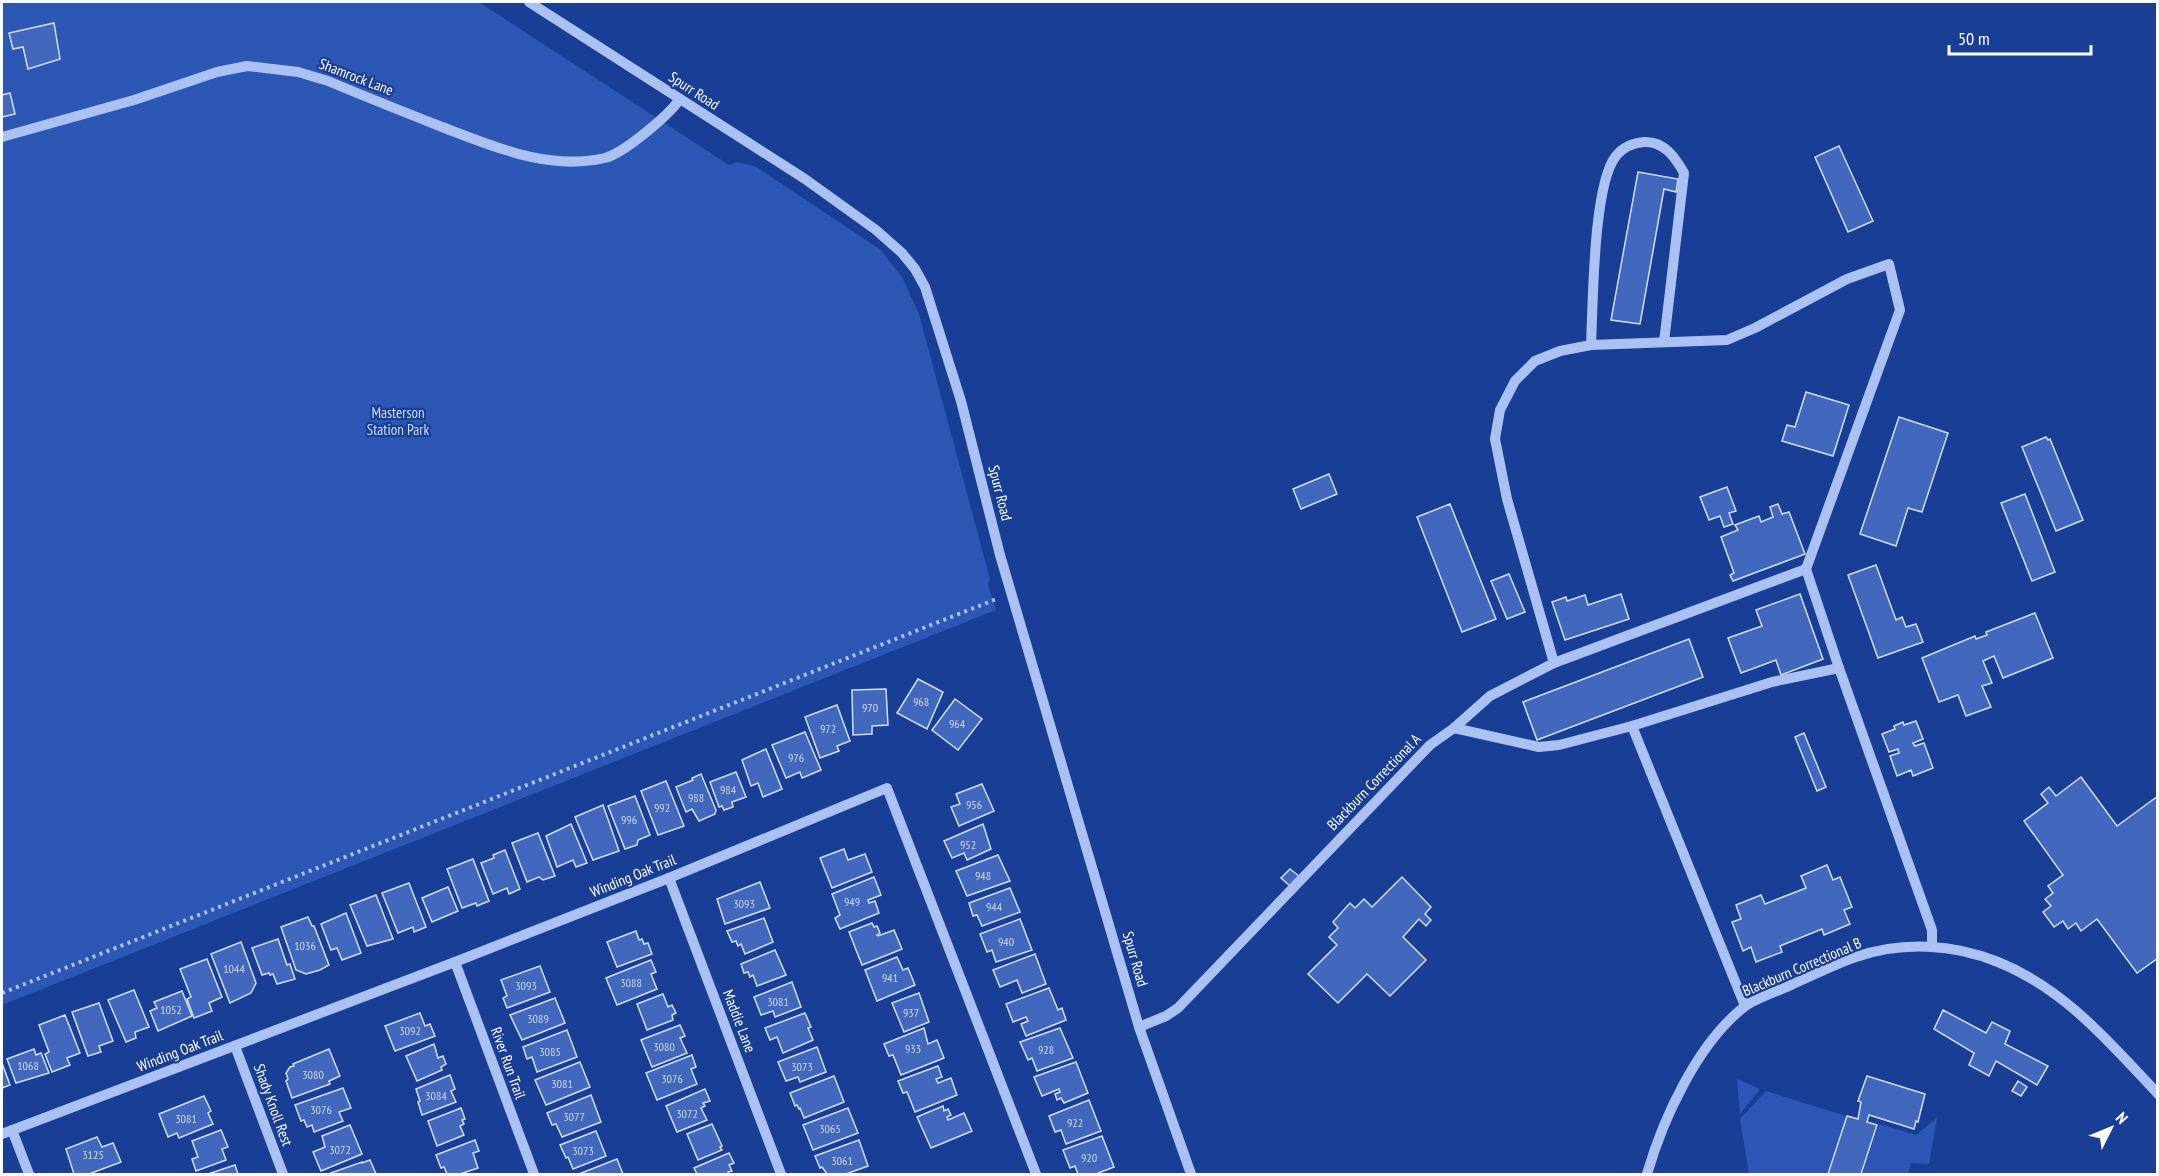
<svg xmlns="http://www.w3.org/2000/svg" width="2159" height="1176" font-family="'PT Sans Narrow',sans-serif">
<rect width="100%" height="100%" fill="#183e96"/>
<g fill="#2c57b4">
<path d="M2,2h477l250,163 8,-3 18,4 126,84 21,27 17,37 71,265 -2,5 8,26 -994,395z"/>
<path d="M1737,1079l23,10 -20,25z"/>
<path d="M1766,1091l80,25 -19,58h-78l-9,-55z"/>
<path d="M1937,1118l-8,46 -18,-1 -3,11h-46l17,-50 37,11z"/>
</g>
<g fill="#4168bd" stroke="#d1dffc" stroke-width="1.5">
<path d="M54,23l6,36 -32,10 -5,-22 -10,2 -4,-16z"/>
<path d="M10,93l5,21 -13,3v-22z"/>
<path d="M1839,146l34,75 -25,11 -33,-75z"/>
<path d="M1638,172l40,7 -2,13 -12,-3 -24,135 -29,-4z"/>
<path d="M1806,392l43,13 -16,51 -51,-15 5,-16 8,2z"/>
<path d="M1899,417l49,16 -26,79 -14,-4 -12,38 -36,-12z"/>
<path d="M2046,437l2,3 2,-1 33,81 -27,11 -34,-84z"/>
<path d="M1329,474l8,20 -36,15 -8,-20z"/>
<path d="M1727,487l9,24 -7,2 4,11 -9,3 -4,-11 -11,4 -9,-23z"/>
<path d="M2025,494l30,78 -23,9 -31,-78z"/>
<path d="M1450,504l46,115 -34,13 -45,-115z"/>
<path d="M1778,504l4,10 7,-2 16,42 -72,27 -3,-6 4,-2 -13,-36 17,-7 -3,-5 24,-9 2,6 12,-5 -3,-10z"/>
<path d="M1876,565l20,55 6,-3 4,10 10,-3 7,18 -45,16 -30,-83z"/>
<path d="M1509,574l16,38 -18,7 -16,-38z"/>
<path d="M1621,594l8,25 -64,21 -13,-38 14,-5 1,4 18,-6 3,10z"/>
<path d="M1800,594l23,65 -42,16 -5,-15 -35,13 -13,-35 34,-12 -6,-16z"/>
<path d="M2035,613l18,45 -50,20 -9,-22 -11,5 9,22 -10,3 9,21 -25,9 -8,-21 -19,7 -17,-44 53,-22 1,3 11,-4 -1,-3z"/>
<path d="M1689,639l14,38 -166,63 -14,-38z"/>
<path d="M918,679l25,13 -16,37 -30,-16z"/>
<path d="M886,689l2,36 -16,1v8l-19,1 -1,-45z"/>
<path d="M955,699l27,20 -24,31 -26,-20z"/>
<path d="M837,705l13,36 -13,5 2,5 -19,7 -15,-41z"/>
<path d="M1916,721l7,18 -10,4 2,3 9,-3 9,25 -20,8 -2,-6 -14,6 -7,-20 9,-3 -1,-4 -9,3 -7,-18 13,-5 -1,-3 9,-4 1,3z"/>
<path d="M805,732l16,38 -19,8 -2,-6 -14,6 -14,-33z"/>
<path d="M1804,733l22,54 -9,4 -22,-54z"/>
<path d="M766,749l16,40 -19,8 -5,-14 -7,3 -9,-26z"/>
<path d="M736,772l10,25 -14,5 1,5 -9,3 -2,-4 -3,1 -9,-25z"/>
<path d="M701,774l15,36 -1,4 -16,7 -7,-12 -6,3 -10,-25 17,-7 -1,-2z"/>
<path d="M2081,777l36,49 41,-30v162l-21,15 -40,-54 -16,12 -5,-8 -8,6 -5,-8 -9,6 -11,-15 8,-6 -6,-7 8,-6 -5,-7 15,-11 -39,-54 24,-18 -7,-9 8,-7 7,9z"/>
<path d="M666,781l18,45 -26,9 -17,-44z"/>
<path d="M982,784l12,27 -35,15 -8,-19 9,-3 -4,-10z"/>
<path d="M635,796l15,39 -12,5 -1,5 -12,4 -17,-43z"/>
<path d="M603,805l16,46 -26,9 -18,-43z"/>
<path d="M571,824l16,39 -11,4 -3,-7 -16,7 -11,-31z"/>
<path d="M983,824l8,25 -24,11 -3,-7 -12,5 -8,-17z"/>
<path d="M538,833l17,43 -12,4 -4,-3 -12,5 -15,-39z"/>
<path d="M844,849l4,11 17,-6 7,18 -40,16 -12,-30z"/>
<path d="M505,850l15,39 -11,5 -2,-6 -14,6 -12,-31 13,-5 -1,-3z"/>
<path d="M998,855l12,26 -43,15 -11,-25z"/>
<path d="M473,859l16,42 -12,5 -1,-3 -14,5 -15,-39z"/>
<path d="M1827,865l6,15 7,-3 12,30 -8,3 6,14 -26,11 -2,-6 -42,17 2,6 -26,10 -5,-15 -8,4 -11,-29 9,-3 -5,-14 25,-10 4,9 41,-16 -5,-12z"/>
<path d="M1290,869l9,7 -9,10 -9,-8z"/>
<path d="M874,877l7,18 -13,5 1,3 6,-2 4,12 -39,16 -5,-11 5,-3 -8,-21z"/>
<path d="M1402,877l29,30 -6,7 6,6 -5,6 -7,-7 -16,18 23,23 -36,36 -23,-22 -29,29 -30,-29 29,-29 -8,-8 9,-9 -5,-6 17,-19 5,5 9,-9 8,8z"/>
<path d="M760,882l10,26 -45,16 -8,-25z"/>
<path d="M409,883l17,44 -12,5 -1,-5 -15,6 -16,-40z"/>
<path d="M448,887l10,24 -26,11 -10,-24z"/>
<path d="M1010,888l10,24 -38,14 -5,-11 -4,1 -4,-13z"/>
<path d="M376,895l17,44 -26,7 -17,-41z"/>
<path d="M346,913l15,40 -19,7 -5,-12 -6,2 -10,-26z"/>
<path d="M308,917l4,9h2l15,39 -9,5 -14,4 -10,-4 -15,-43z"/>
<path d="M764,918l9,24 -28,12 -4,-10 -3,2 -2,-5 -4,1 -5,-11z"/>
<path d="M1020,919l12,31 -36,12 -4,-12 -5,2 -7,-18z"/>
<path d="M872,923l2,4 3,-1 3,7 -3,2 1,1 16,-6 8,19 -40,16 -13,-33z"/>
<path d="M636,931l3,9 3,-1 2,5 4,-1 4,11 -35,13 -10,-25z"/>
<path d="M278,939l9,26 3,-1 5,15 -18,5 -4,-10 -3,1 -1,-2 -7,2 -10,-27z"/>
<path d="M241,942l15,41 -5,10 -21,10 -19,-49z"/>
<path d="M775,950l11,25 -29,11 -4,-11 -3,2 -2,-5 -4,1 -3,-9z"/>
<path d="M1035,954l11,30 -24,9 -5,-13 -17,7 -7,-17z"/>
<path d="M897,957l6,13 5,-2 7,17 -38,16 -12,-31z"/>
<path d="M207,959l15,38 -13,6 3,8 -18,7 -7,-19 4,-2 -11,-28z"/>
<path d="M651,960l5,12 -5,2 6,15 -40,16 -11,-27z"/>
<path d="M540,966l10,26 -43,16 -4,-10 4,-2 -6,-16z"/>
<path d="M792,982l9,25 -26,10 -2,-6 -12,4 -7,-18z"/>
<path d="M1049,988l9,22 4,-2 4,12 -40,16 -5,-12 7,-3 -2,-4 -13,5 -7,-18z"/>
<path d="M134,990l15,37 -14,5 1,6 -10,4 -18,-42z"/>
<path d="M182,991l10,25 -34,15 -8,-20 7,-3 -3,-6z"/>
<path d="M919,993l10,29 -25,10 -12,-29z"/>
<path d="M663,994l5,13 4,-2 4,8 -4,2 1,5 -26,10 -10,-26z"/>
<path d="M555,998l10,25 -43,17 -12,-25z"/>
<path d="M99,1003l14,38 -14,5 2,6 -13,4 -16,-44z"/>
<path d="M1943,1010l43,23 6,-11 18,9 -5,13 43,22 -11,19 -41,-24 -7,15 -20,-11 5,-12 -40,-24z"/>
<path d="M420,1013l5,13 5,-2 5,12 -40,15 -10,-25z"/>
<path d="M805,1013l6,14 -3,1 5,12 -30,13 -6,-16 -7,3 -5,-12z"/>
<path d="M65,1015l15,38 -13,5 3,7 -18,7 -7,-18 4,-2 -10,-27z"/>
<path d="M680,1025l5,11 -5,2 7,15 -35,14 -11,-27z"/>
<path d="M924,1028l4,16 9,-4 7,18 -43,17 -8,-20 -4,1 -5,-12z"/>
<path d="M1060,1028l13,30 -36,13 -5,-13 -4,2 -8,-18z"/>
<path d="M567,1030l10,27 -40,15 -5,-15 -5,2 -4,-12z"/>
<path d="M434,1044l4,14 5,-2 3,8 -5,3 1,3 -25,11 -11,-25z"/>
<path d="M817,1047l9,25 -26,10 -2,-5 -12,4 -8,-19z"/>
<path d="M34,1049l2,6 5,-2 8,20 -33,10 -9,-24z"/>
<path d="M329,1049l11,27 -11,5 1,3 -38,14 -6,-17 2,-2 -2,-6 4,-6 4,-1 -1,-2z"/>
<path d="M692,1055l4,12 -5,2 6,15 -40,16 -11,-27z"/>
<path d="M580,1062l10,25 -44,18 -11,-25z"/>
<path d="M1076,1062l12,31 -24,10 -3,-5 -4,2 -2,-6 5,-2 -1,-3 -17,7 -8,-19z"/>
<path d="M2,1063l8,22 -8,3z"/>
<path d="M938,1066l4,11 -6,2 2,4 13,-5 6,17 -42,17 -8,-20 -4,1 -5,-12z"/>
<path d="M450,1075l5,14 -4,2 5,11 -34,13 -4,-13 2,-1 -4,-12z"/>
<path d="M834,1076l10,26 -40,16 -4,-10 -1,1 -2,-4 -2,1 -5,-13z"/>
<path d="M1867,1076l58,18 -7,28 -2,-1 -2,8 -45,-14 -2,7 10,3 -16,49h-33l19,-58 11,3 3,-17 -3,-1z"/>
<path d="M2018,1081l9,6 -6,9 -9,-5z"/>
<path d="M343,1088l8,20 -12,4 4,9 -29,11 -2,-7 -5,2 -3,-7 -3,1 -6,-16z"/>
<path d="M705,1089l5,12 -7,2 2,3 -4,2 6,12 -30,12 -11,-26z"/>
<path d="M591,1095l10,27 -39,15 -6,-13 -4,1 -5,-12z"/>
<path d="M204,1096l7,15 -3,2 5,11 -34,14 -2,-5 -9,4 -9,-23z"/>
<path d="M1089,1100l12,31 -35,13 -5,-14 -6,2 -6,-16z"/>
<path d="M943,1106l1,5 4,-2 3,6 -4,2 1,3 16,-7 8,18 -41,17 -14,-31z"/>
<path d="M461,1108l4,11 -3,1 2,4 -4,2 4,9 -27,11 -9,-25z"/>
<path d="M848,1108l10,25 -45,17 -10,-25z"/>
<path d="M712,1124l10,22 -2,1 2,3 -24,10 -11,-26z"/>
<path d="M350,1125l12,29 -41,17 -8,-19 12,-5 -3,-11z"/>
<path d="M221,1130l7,17 -6,2 4,11 -30,11 -4,-12 6,-2 -6,-16z"/>
<path d="M596,1131l10,25 -33,13 -5,-12 -2,1 -6,-13z"/>
<path d="M1102,1136l12,31 -18,7h-18l-3,-8 -5,2 -7,-18z"/>
<path d="M97,1137l5,10 11,-4 8,19 -32,12h-15l-8,-25z"/>
<path d="M475,1140l4,11 -6,2 5,15 -18,6h-13l-3,-7 -3,1 -5,-13z"/>
<path d="M859,1140l9,26 -22,8h-19l-5,-7 -2,1 -5,-12z"/>
<path d="M729,1153l5,10 -5,2 3,6 -4,1 1,2h-32l-3,-6z"/>
<path d="M617,1159l6,15h-44z"/>
<path d="M370,1160l6,14h-48l34,-12v1z"/>
<path d="M235,1165l3,9h-30z"/>
</g>
<g fill="none" stroke-linecap="round" stroke-linejoin="round">
<path stroke="#aac1f1" stroke-width="4" stroke-dasharray="3 4.5" stroke-linecap="butt" d="M2,993l997,-395"/>
<g stroke="#aac1f1" stroke-width="10">
<path d="M529,2l276,177 71,51 26,23 13,16 10,18 36,114 39,154 139,472 52,147"/>
<path d="M2,137l132,-37 83,-28 30,-6 51,6 30,9c38,16 76,31 114,46 53,20 106,44 163,31 19,-5 63,-42 75,-59"/>
<path d="M1591,345c2,-40 2,-161 25,-189 7,-9 17,-13 28,-14 20,-1 31,15 40,31l-20,169"/>
<path d="M1554,663l-47,-164 -12,-60 5,-29 15,-29 20,-20 25,-10 31,-6 136,-5 28,-12 92,-49 42,-15 11,46 -94,259 33,99 93,262v16"/>
<path d="M1632,726l113,280"/>
<path d="M1454,728l85,19 20,-2 73,-19 140,-44 67,-14"/>
<path d="M669,878l112,296"/>
<path d="M455,962l79,212"/>
<path d="M1139,1027l27,-11 12,-8 252,-263 24,-17 36,-32 64,-33 252,-94"/>
<path d="M235,1046l48,128"/>
<path d="M12,1130l17,44"/>
<path d="M2,1134l453,-172 214,-84 218,-90 149,386"/>
<path d="M1647,1174c16,-55 50,-130 97,-167 12,-9 35,-16 49,-23 21,-9 42,-20 63,-27 46,-16 98,-13 142,5 67,27 112,81 160,132"/>
</g>
</g>
<g text-anchor="middle" stroke-width="4.5" stroke-linejoin="round" paint-order="stroke">
<g font-size="12" fill="#d0d9ee">
<text x="921" y="706">968</text>
<text x="870" y="712">970</text>
<text x="957" y="728">964</text>
<text x="828" y="733">972</text>
<text x="796" y="762">976</text>
<text x="728" y="794">984</text>
<text x="696" y="802">988</text>
<text x="974" y="809">956</text>
<text x="662" y="812">992</text>
<text x="629" y="824">996</text>
<text x="968" y="849">952</text>
<text x="983" y="880">948</text>
<text x="852" y="906">949</text>
<text x="744" y="908">3093</text>
<text x="994" y="911">944</text>
<text x="1006" y="946">940</text>
<text x="305" y="950">1036</text>
<text x="234" y="973">1044</text>
<text x="890" y="982">941</text>
<text x="631" y="987">3088</text>
<text x="526" y="990">3093</text>
<text x="778" y="1006">3081</text>
<text x="171" y="1014">1052</text>
<text x="911" y="1017">937</text>
<text x="538" y="1023">3089</text>
<text x="410" y="1035">3092</text>
<text x="664" y="1051">3080</text>
<text x="913" y="1053">933</text>
<text x="1046" y="1054">928</text>
<text x="550" y="1056">3085</text>
<text x="28" y="1070">1068</text>
<text x="802" y="1071">3073</text>
<text x="313" y="1079">3080</text>
<text x="672" y="1083">3076</text>
<text x="562" y="1088">3081</text>
<text x="436" y="1100">3084</text>
<text x="321" y="1114">3076</text>
<text x="687" y="1118">3072</text>
<text x="574" y="1121">3077</text>
<text x="186" y="1123">3081</text>
<text x="1075" y="1127">922</text>
<text x="830" y="1133">3065</text>
<text x="340" y="1154">3072</text>
<text x="583" y="1155">3073</text>
<text x="93" y="1159">3125</text>
<text x="1089" y="1162">920</text>
<text x="842" y="1165">3061</text>
</g>
<g font-size="15" fill="#fff" stroke="#183e96">
<text transform="translate(356 77) rotate(21)" y="5">Shamrock Lane</text>
<text transform="translate(694 91) rotate(33)" y="5">Spurr Road</text>
<text transform="translate(1000 493) rotate(76)" y="5">Spurr Road</text>
<text transform="translate(1374 782) rotate(-46)" y="5">Blackburn Correctional A</text>
<text transform="translate(633 876) rotate(-22)" y="5">Winding Oak Trail</text>
<text transform="translate(1135 959) rotate(74)" y="5">Spurr Road</text>
<text transform="translate(1802 967) rotate(-23)" y="5">Blackburn Correctional B</text>
<text transform="translate(739 1021) rotate(69)" y="5">Maddie Lane</text>
<text transform="translate(180 1051) rotate(-21)" y="5">Winding Oak Trail</text>
<text transform="translate(508 1063) rotate(70)" y="5">River Run Trail</text>
<text transform="translate(273 1105) rotate(70)" y="5">Shady Knoll Rest</text>
</g>
<g font-size="15" fill="#d1dffc" stroke="#183e96">
<text x="398" y="418">Masterson<tspan x="398" dy="17">Station Park</tspan></text>
</g>
</g>
<rect width="2159" height="1176" fill="none" stroke="#ffffff" stroke-width="6"/>
<g transform="translate(2111 1128) rotate(47)" stroke="#183e96" stroke-width="4.5" paint-order="stroke">
<path d="M0-4.5L10 22L0 15L-10 22Z" fill="#ffffff"/>
<text y="-9" font-size="16" font-weight="bold" text-anchor="middle" fill="#ffffff">N</text>
</g>
<path d="M1949 45v9h142v-9" fill="none" stroke="#ffffff" stroke-width="3"/>
<text x="1958" y="45" font-size="18" fill="#ffffff" stroke="#183e96" stroke-width="4.5" paint-order="stroke">50 m</text>
</svg>
